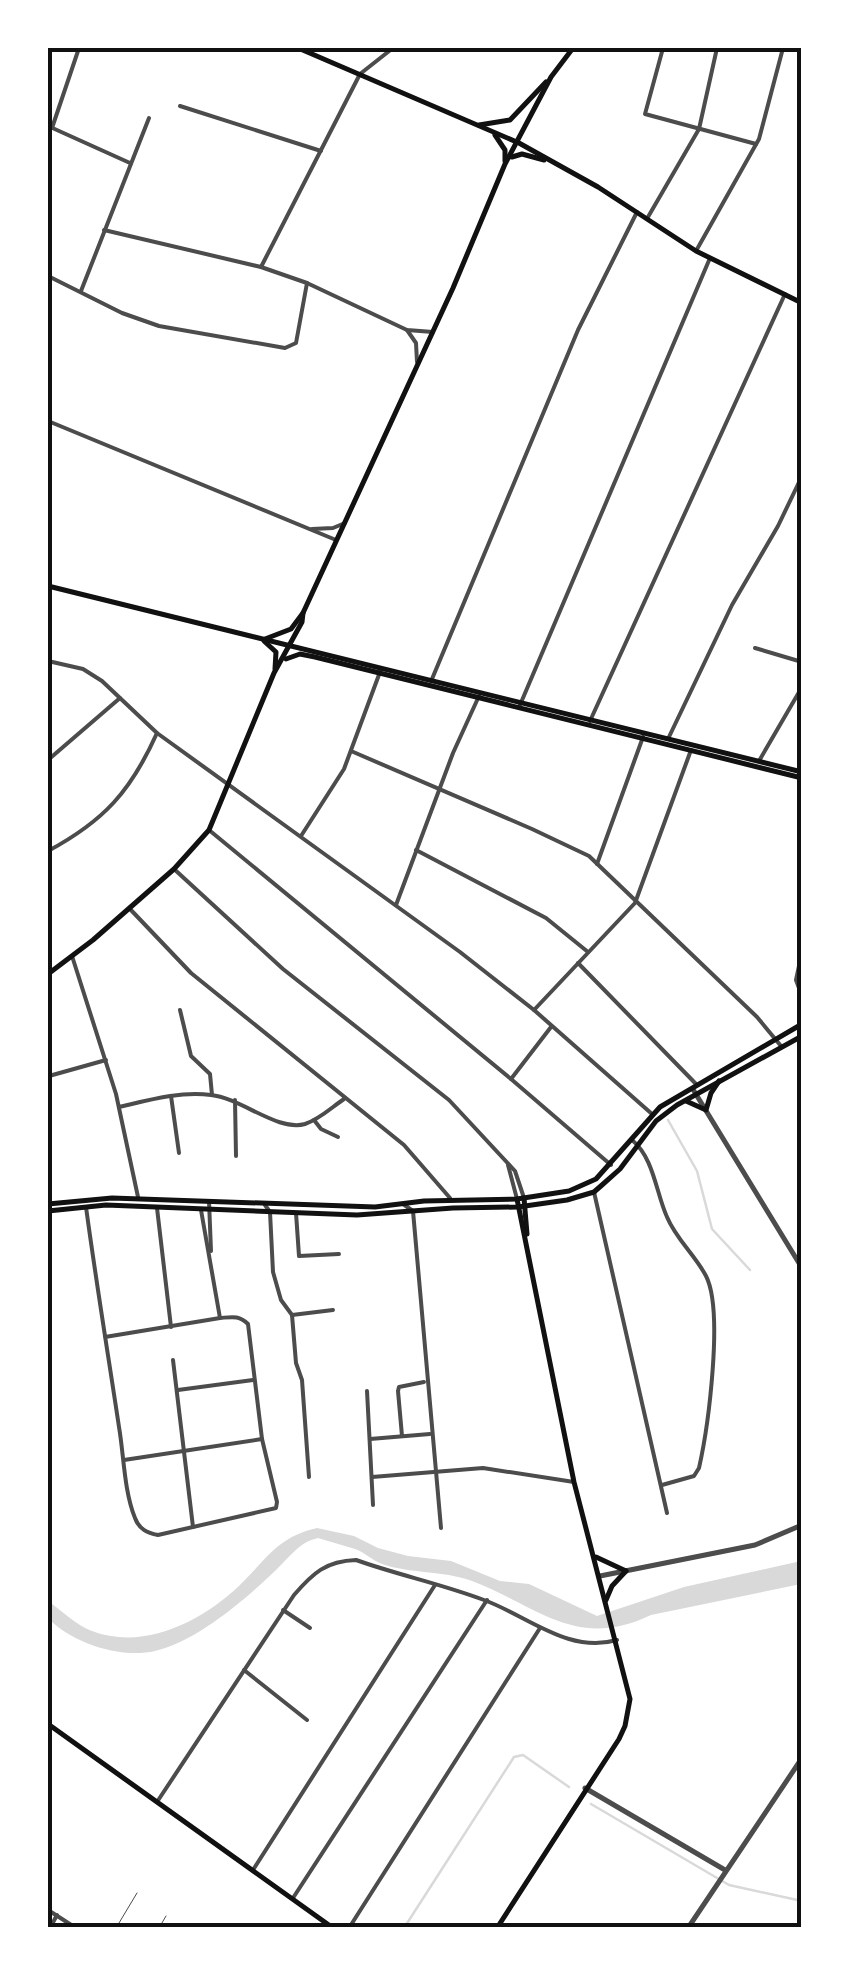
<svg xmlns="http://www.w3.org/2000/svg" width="849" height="1975" font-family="Karla,sans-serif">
<rect width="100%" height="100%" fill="#fff"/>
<path fill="#d9d9d9" d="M317,1528l37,8 24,12 30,8 43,5 49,20 29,3 68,32 87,-29 117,-26v23l-150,31c-75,36 -113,-9 -179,-34 -31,-11 -61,-7 -90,-17 -10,-4 -18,-12 -27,-15 -12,-4 -25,-7 -37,-11 -19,4 -28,19 -42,32 -30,29 -80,72 -121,81 -35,8 -83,-8 -107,-33v-17c14,10 28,24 44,30 52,20 110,-10 147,-45 28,-27 38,-49 78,-58z"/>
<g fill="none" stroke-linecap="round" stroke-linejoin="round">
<g stroke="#d9d9d9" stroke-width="2.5">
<path d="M668,1120l29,51 15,58 38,41"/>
<path d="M591,1804l138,81 73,16"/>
<path d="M404,1928l110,-171 9,-2 46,32"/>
</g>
<g stroke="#4c4c4c" stroke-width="1">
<path d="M116,1928l21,-35"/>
<path d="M159,1928l7,-12"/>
</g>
<g stroke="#4c4c4c" stroke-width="4">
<path d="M663,48l-18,66 111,30"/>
<path d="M180,106l141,45"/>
<path d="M48,126l82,37"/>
<path d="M52,128l27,-80"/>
<path d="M648,217l51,-88 18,-81"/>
<path d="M104,230l157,37 46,16 100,47 26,2"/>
<path d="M696,251l63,-112 24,-91"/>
<path d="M261,267l99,-193 33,-26"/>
<path d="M48,276l74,37 37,13 126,22 11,-5 11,-60"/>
<path d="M81,291l68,-173"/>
<path d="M407,330l9,13 1,19"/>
<path d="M48,421l288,119"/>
<path d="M312,529l21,-1 12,-5"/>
<path d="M755,648l47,14"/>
<path d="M48,661l35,8 19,12 55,52 303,219 74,58 118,104"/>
<path d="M432,679l146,-349 59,-118"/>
<path d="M520,705l190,-447"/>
<path d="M590,721l195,-427"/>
<path d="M668,739l64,-134 46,-79 24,-50"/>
<path d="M351,751l181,78 57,27 168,161 24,29"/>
<path d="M48,760l72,-62"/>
<path d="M759,761l43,-74"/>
<path d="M209,830l302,249 100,86"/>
<path d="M301,836l43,-67 36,-97"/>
<path d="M416,850l130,68 42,34"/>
<path d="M48,851c56,-30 83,-60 109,-118"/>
<path d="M597,864l46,-127"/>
<path d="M174,869l109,100 166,131 66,71 9,27"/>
<path d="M396,905l57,-152 26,-57"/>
<path d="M130,909l61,64 213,172 46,53"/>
<path d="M802,952l-6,28 6,16"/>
<path d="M72,956l44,138 22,103"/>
<path d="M578,963l118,121"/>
<path d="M180,1010l11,46 19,18 2,21"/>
<path d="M534,1010l101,-107 56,-153"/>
<path d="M49,1076l57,-16"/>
<path d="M511,1079l40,-52"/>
<path d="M171,1096l8,57"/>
<path d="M235,1100l1,56"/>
<path d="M119,1107c30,-7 61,-16 92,-12 30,3 67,37 94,29 15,-5 27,-17 39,-25"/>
<path d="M314,1120l7,9 17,8"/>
<path d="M632,1140c22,18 24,53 35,77 9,22 28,38 39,59 18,35 2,152 -7,192l-5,8 -32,9"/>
<path d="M508,1165l9,34"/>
<path d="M594,1192l73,321"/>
<path d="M209,1201l2,50"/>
<path d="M403,1204l10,7 28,317"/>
<path d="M265,1205l5,7 3,60 8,28 11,15 4,48 6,17 7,97"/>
<path d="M86,1207c10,74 22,147 33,220 5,29 5,64 16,91 4,11 12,15 23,17l118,-27 1,-6 -15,-63 -14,-115c-9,-9 -16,-7 -28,-6l-115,19"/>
<path d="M157,1208l14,119"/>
<path d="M201,1210l19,108"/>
<path d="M296,1213l3,43 40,-2"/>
<path d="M292,1315l41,-5"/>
<path d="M173,1360l20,167"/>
<path d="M178,1390l75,-10"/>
<path d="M367,1391l6,114"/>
<path d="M402,1436l-4,-45 1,-4 25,-5"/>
<path d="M370,1439l60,-5"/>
<path d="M124,1460l138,-21"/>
<path d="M372,1477l111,-9 91,14"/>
<path d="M283,1610l27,18"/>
<path d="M244,1670l63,50"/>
<path d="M157,1802l137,-207c19,-22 32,-34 62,-35 42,15 86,24 128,40 44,16 84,54 133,40"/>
<path d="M253,1870l182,-285"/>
<path d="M293,1898l194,-298"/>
<path d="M48,1910l28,18"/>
<path d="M50,1928l7,-13"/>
<path d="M349,1928l191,-300"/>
</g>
<g stroke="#4c4c4c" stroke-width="5">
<path d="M694,1091l108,177"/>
<path d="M600,1576l155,-31 47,-20"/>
<path d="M585,1788l140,82"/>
<path d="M688,1928l114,-170"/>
</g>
<g stroke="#111" stroke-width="5">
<path d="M298,48l221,95 79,44 98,64 106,52"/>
<path d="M479,125l31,-5 36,-38"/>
<path d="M495,135l10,15v11"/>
<path d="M512,157l10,-3 22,6"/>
<path d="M48,586l754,186"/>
<path d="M265,639l26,-10 12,-16"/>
<path d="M264,641l12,11 -1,17"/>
<path d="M286,659l14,-5 15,3 487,121"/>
<path d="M48,974l45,-34 81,-71 35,-39 65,-157 28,-51 1,-9 150,-325 52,-124 46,-87 22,-29"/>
<path d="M524,1198l3,36"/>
<path d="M596,1557l30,14"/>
<path d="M606,1600l6,-14 14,-15"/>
<path d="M48,1724l285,204"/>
<path d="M497,1928l122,-189 6,-13 5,-27 -56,-217 -57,-283"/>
</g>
<g stroke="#111" stroke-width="5">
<path d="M686,1101l20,9 5,-17 8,-12"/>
<path d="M48,1204l64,-6 263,9 49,-6 93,-2 52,-8 27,-12 64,-72 142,-83"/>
<path d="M48,1211l58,-6 251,10 96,-7 65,-1 49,-7 27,-8 8,-7 18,-16 36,-48 21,-16 125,-69"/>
</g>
</g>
<rect width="849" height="1975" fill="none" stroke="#ffffff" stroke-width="100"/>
<rect x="50" y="50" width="749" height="1875" fill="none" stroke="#111" stroke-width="4"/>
</svg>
